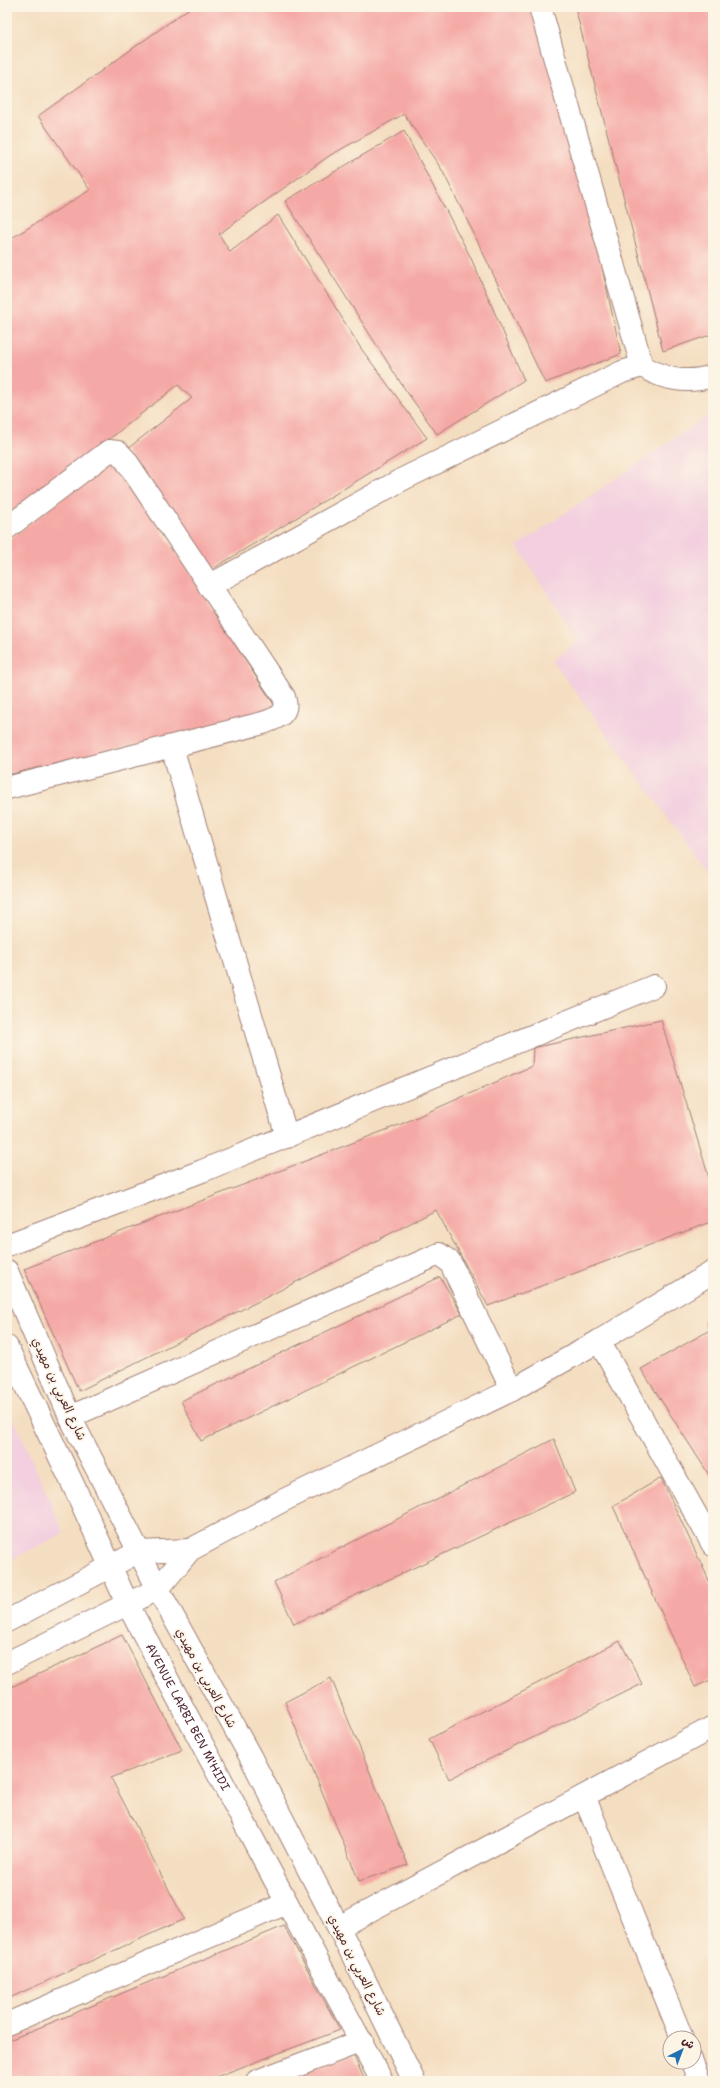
<svg xmlns="http://www.w3.org/2000/svg" width="720" height="2088" font-family="'Shantell Sans','Playpen Sans Arabic',sans-serif">
<rect width="100%" height="100%" fill="#fcf5e5"/>
<filter id="ink" filterUnits="userSpaceOnUse"><feTurbulence type="fractalNoise" baseFrequency=".025" numOctaves="2"/><feDisplacementMap in="SourceGraphic" scale="8" xChannelSelector="R" yChannelSelector="G"/><feConvolveMatrix kernelMatrix="1 2 1 2 8 2 1 2 1" color-interpolation-filters="sRGB"/></filter>
<filter id="wash" filterUnits="userSpaceOnUse"><feTurbulence type="fractalNoise" baseFrequency=".012" numOctaves="4" result="noise"/><feDisplacementMap in="SourceGraphic" scale="16" xChannelSelector="R" yChannelSelector="G"/><feGaussianBlur stdDeviation="0.9" result="paint"/><feColorMatrix in="noise" values="0 0 0 0 0 0 0 0 0 0 0 0 0 0 0 0 0 1.4 0 .05"/><feComposite in="paint" operator="in"/></filter>
<g filter="url(#wash)">
<rect width="100%" height="100%" fill="#f4dec1"/>
<g fill="#f3cfdf">
<path d="M713,412v467l-160,-218 25,-20 -61,-95z"/>
<path d="M7,1403l57,130 -57,29z"/>
</g>
<g id="blocks">
<g fill="#f5a9a6">
<path d="M191,7h339l45,137 46,210 -76,29 -70,-147 -33,-66 -38,-56 -75,42 -110,78 11,18 48,-37 82,132 67,91 -221,135 -80,-123 66,-52 -14,-13 -171,134v-278l83,-51 -52,-74z"/>
<path d="M575,7h138v327l-50,17z"/>
<path d="M404,131l66,125 54,124 -87,54 -35,-49 -117,-184z"/>
<path d="M115,458l163,253 -271,64v-234z"/>
<path d="M661,1020l52,171v30l-225,85 -52,-96 -175,90 -182,91 -55,-122 375,-144 133,-59 1,-18z"/>
<path d="M440,1277l22,37 -261,127 -20,-40z"/>
<path d="M713,1319v162l-72,-112 69,-39 -3,-8z"/>
<path d="M554,1439l21,53 -281,132 -20,-42z"/>
<path d="M661,1478l52,111v90l-18,8 -82,-181z"/>
<path d="M122,1635l60,115 -71,28 73,141 -177,80v-310z"/>
<path d="M620,1641l22,43 -193,95 -20,-40z"/>
<path d="M331,1678l77,187 -49,16 -74,-179z"/>
<path d="M284,1926l56,104 -135,51h-198v-40z"/>
<path d="M353,2054l12,27h-83z"/>
</g>
</g>
</g>
<g filter="url(#ink)">
<use href="#blocks" fill-opacity="0" stroke="#9f7e76" stroke-width="1"/>
<g fill="none" stroke-linecap="round" stroke-linejoin="round">
<g stroke="#9f7e76" stroke-width="24">
<g id="minor">
<path d="M540,7l102,359"/>
<path d="M7,528l102,-77 9,1 7,7 159,238c6,17 -7,21 -21,26l-256,65"/>
<path d="M209,586l194,-107 219,-107 20,-6c23,14 44,18 71,10"/>
<path d="M172,747l115,390"/>
<path d="M7,1245l195,-74 452,-185"/>
<path d="M599,1341l114,204"/>
<path d="M70,1417l369,-163 11,8 62,128"/>
<path d="M7,1621l131,-69 52,-2"/>
<path d="M7,1663l151,-74 32,-39 94,-50 228,-110 87,-49 114,-69"/>
<path d="M584,1796l98,242"/>
<path d="M339,1927l374,-200"/>
<path d="M7,2024l280,-121"/>
<path d="M692,2062l7,19"/>
<path d="M257,2081l105,-40"/>
</g>
</g>
<g stroke="#9f7e76" stroke-width="24">
<g id="major">
<path d="M7,1271l63,146 88,172 92,167 101,196 63,129"/>
<path id="s1" d="M7,1347l70,146 51,112 254,476"/>
</g>
</g>
<use href="#minor" stroke="#fff" stroke-width="22"/>
<use href="#major" stroke="#fff" stroke-width="22"/>
</g>
</g>
<g text-anchor="middle" stroke-width="3.5" stroke-linejoin="round" paint-order="stroke">
<g font-size="12" fill="#4a1f2b" stroke="#fcf5e5">
<text transform="translate(59 1389) rotate(65)" y="4">شارع العربي بن مهيدي</text>
<text transform="translate(206 1678) rotate(61)" y="4">شارع العربي بن مهيدي</text>
<text dy="4" stroke="none"><textPath href="#s1" startOffset="412">AVENUE LARBI BEN M'HIDI</textPath></text>
<text transform="translate(357 1965) rotate(63)" y="4">شارع العربي بن مهيدي</text>
</g>
</g>
<rect width="720" height="2088" fill="none" stroke="#fcf5e5" stroke-width="24"/>
<g transform="translate(682 2050) rotate(42)"><circle r="19" fill="#fcf5e5" stroke="#b59f9b"/>
<path d="M0-3L7 15L0 10L-7 15Z" fill="#1f6fb2"/>
<text y="-6" font-size="11" font-weight="bold" text-anchor="middle" fill="#4a1f2b">ش</text>
</g>
</svg>
